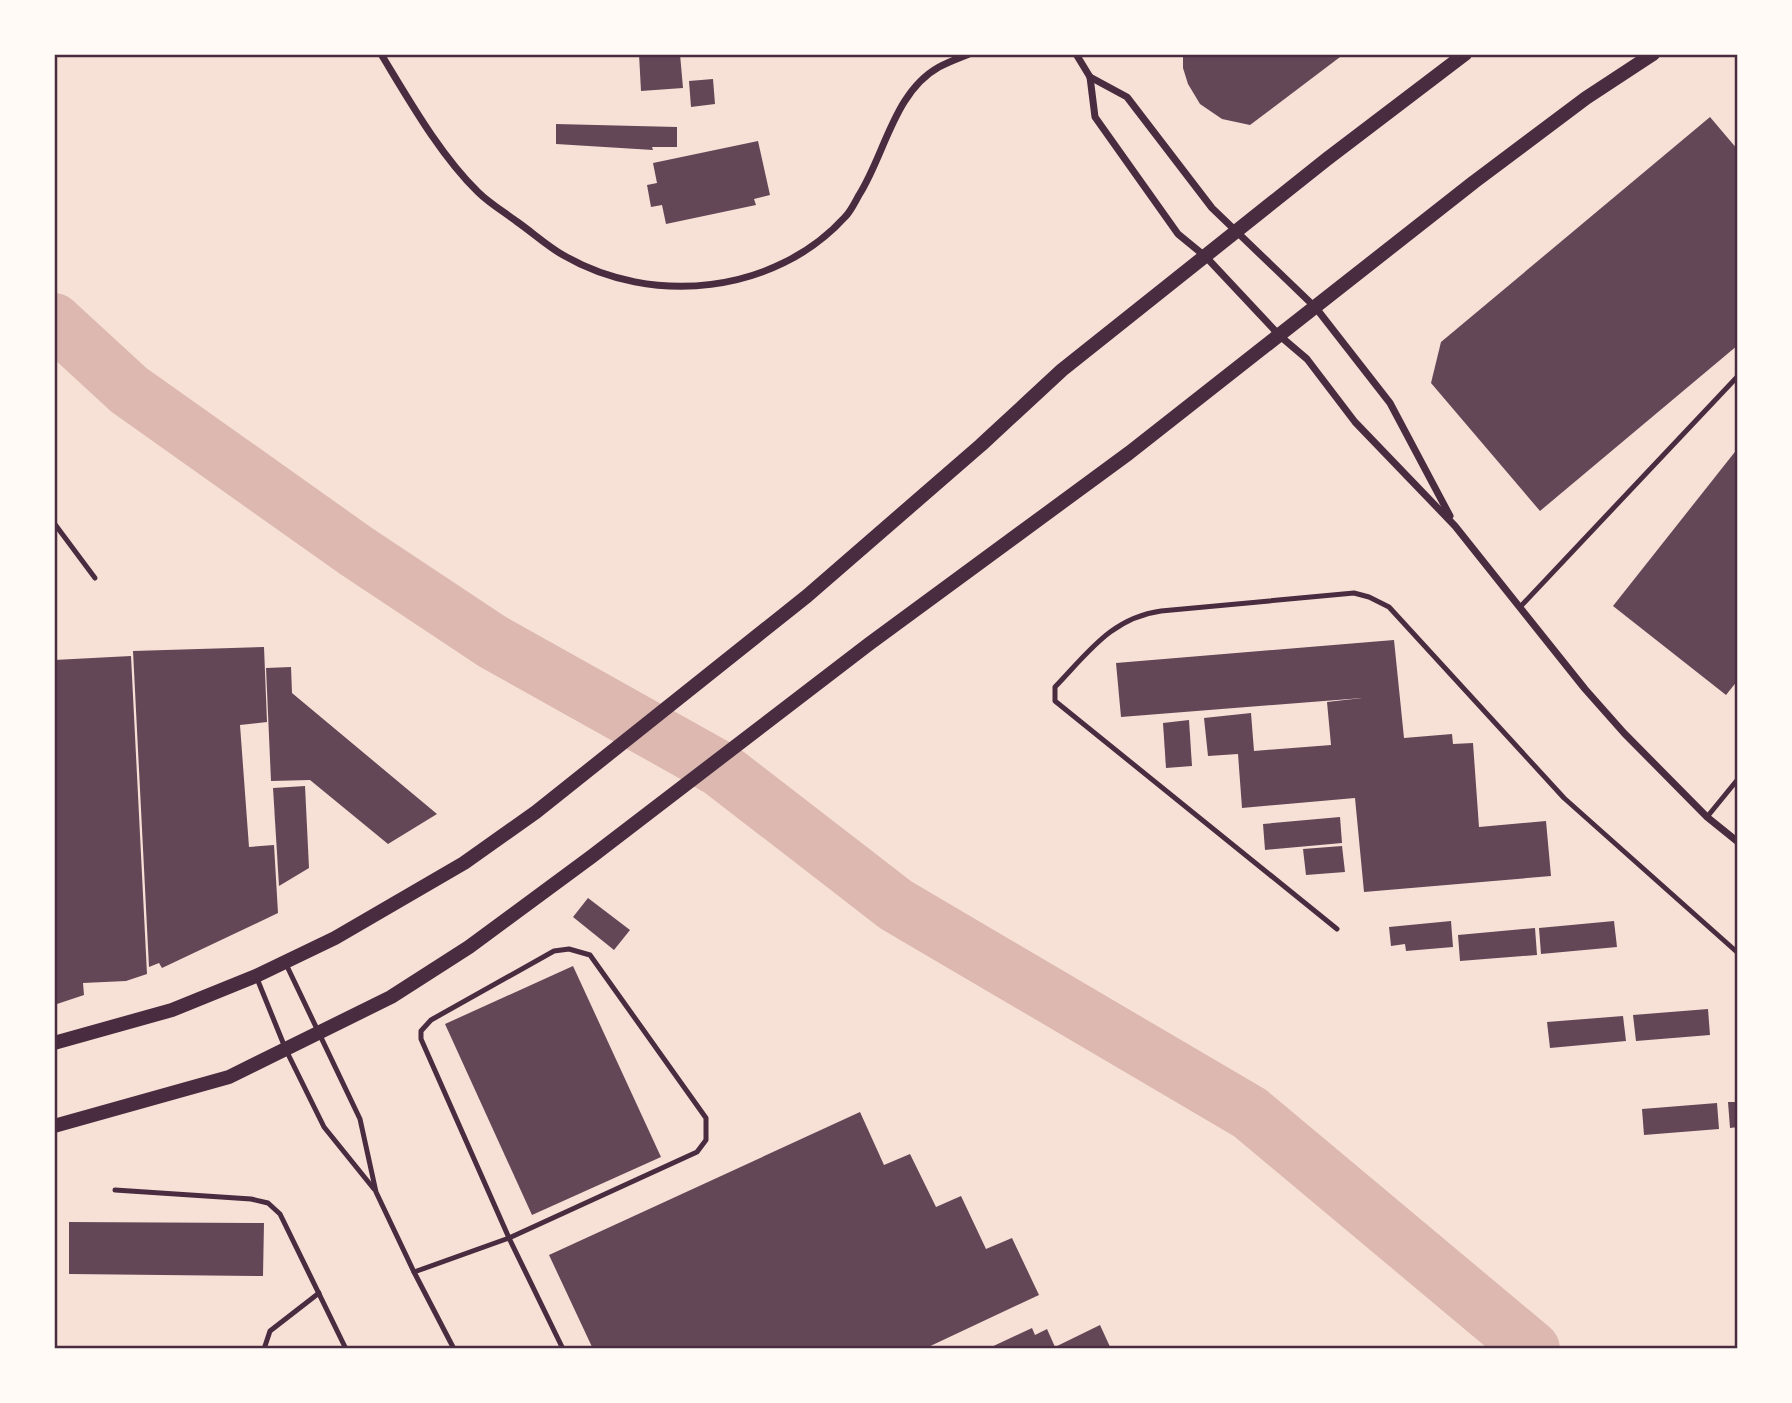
<svg xmlns="http://www.w3.org/2000/svg" width="1792" height="1403" font-family="Lato,sans-serif">
<rect width="100%" height="100%" fill="#f7e1d7"/>
<g fill="none" stroke-linecap="round" stroke-linejoin="round">
<path stroke="#dcb8b0" stroke-width="56" d="M54,321l75,69 227,161 137,91 227,127 176,136 354,208 282,236"/>
</g>
<g fill="#644757">
<path d="M639,54h41l3,34 -42,3z"/>
<path d="M1183,54h161l-94,71 -28,-6 -22,-15 -12,-20 -5,-16z"/>
<path d="M713,79l2,25 -24,3 -2,-26z"/>
<path d="M1710,117l28,33v195l-198,166 -109,-128 10,-41z"/>
<path d="M556,124l121,3v20h-25l1,3 -97,-6z"/>
<path d="M758,141l12,54 -16,4 2,6 -90,19 -4,-19 -11,2 -4,-22 10,-2 -4,-20z"/>
<path d="M1738,448v232l-12,15 -113,-89z"/>
<path d="M1394,640l10,98 48,-4 1,10 20,-1 6,84 67,-6 5,55 -187,16 -9,-94 -113,10 -4,-54 -30,2 -4,-38 47,-5 3,38 77,-6 -4,-43 35,-4 -241,19 -5,-54z"/>
<path d="M264,647l3,75 -27,3 9,122 25,-2 4,68 -116,55 -3,-5 -10,4 -16,-316z"/>
<path d="M131,656l16,318 -21,7 -43,2 1,12 -30,10v-345z"/>
<path d="M291,667l1,26 145,121 -49,30 -78,-64 -39,1 -5,-113z"/>
<path d="M1189,720l3,46 -26,2 -3,-45z"/>
<path d="M305,786l4,82 -30,18 -6,-98z"/>
<path d="M1340,817l2,26 -77,7 -2,-26z"/>
<path d="M1342,846l3,26 -39,3 -3,-26z"/>
<path d="M588,898l42,32 -16,20 -41,-33z"/>
<path d="M1451,921l2,26 -47,4 -1,-7 -14,2 -2,-19z"/>
<path d="M1614,921l3,26 -76,7 -2,-26z"/>
<path d="M1535,928l2,27 -77,6 -2,-26z"/>
<path d="M573,966l88,191 -129,58 -87,-191z"/>
<path d="M1708,1009l2,26 -74,6 -3,-26z"/>
<path d="M1623,1016l3,25 -76,7 -3,-26z"/>
<path d="M1728,1102h10v25l-8,1z"/>
<path d="M1717,1103l2,26 -75,6 -2,-26z"/>
<path d="M860,1112l24,53 26,-11 26,53 25,-11 25,53 26,-11 27,57 -115,54h-331l-44,-94z"/>
<path d="M69,1222l195,1 -1,53 -194,-2z"/>
<path d="M1100,1325l11,24h-124l45,-21 3,7 12,-6 8,18z"/>
</g>
<g fill="none" stroke-linecap="round" stroke-linejoin="round">
<g stroke="#4a2c40" stroke-width="5">
<path d="M54,523l41,55"/>
<path d="M1521,606l217,-230"/>
<path d="M1707,817l31,-38"/>
<path d="M1337,929l-282,-228v-14c33,-34 56,-69 106,-76l193,-18 15,4 20,10 175,191 174,155"/>
<path d="M285,962l75,157 16,73 38,80 40,77"/>
<path d="M256,976l30,74 38,77 50,62"/>
<path d="M115,1190l136,9 17,4 12,11 66,135"/>
<path d="M414,1272l95,-34 -88,-199v-8l10,-11 123,-69 15,-2 21,6 116,163v22l-9,12 -188,86 54,111"/>
<path d="M264,1349l6,-18 49,-38"/>
</g>
<g stroke="#4a2c40" stroke-width="7">
<path d="M381,54c28,46 59,101 97,138 11,11 26,20 38,29 16,11 31,25 47,34 89,52 212,39 282,-38 6,-6 10,-15 14,-22 26,-41 35,-103 80,-128 9,-5 20,-9 30,-13"/>
<path d="M1076,54l14,23 5,40 83,117 28,23 74,79 27,23 48,63 100,104 130,163 39,44 83,84 31,25"/>
<path d="M1090,77l37,20 85,111 104,100 74,95 60,113"/>
</g>
<g stroke="#4a2c40" stroke-width="14">
<path d="M54,1043l118,-33 84,-34 79,-38 129,-75 72,-51 271,-216 174,-151 81,-75 265,-211 138,-105"/>
<path d="M54,1126l175,-49 162,-80 78,-50 122,-90 278,-213 260,-191 345,-271 112,-84 67,-44"/>
</g>
</g>
<rect width="1792" height="1403" fill="none" stroke="#fffaf5" stroke-width="112"/>
<rect x="56" y="56" width="1680" height="1291" fill="none" stroke="#4a2c40" stroke-width="2.5"/>
</svg>
